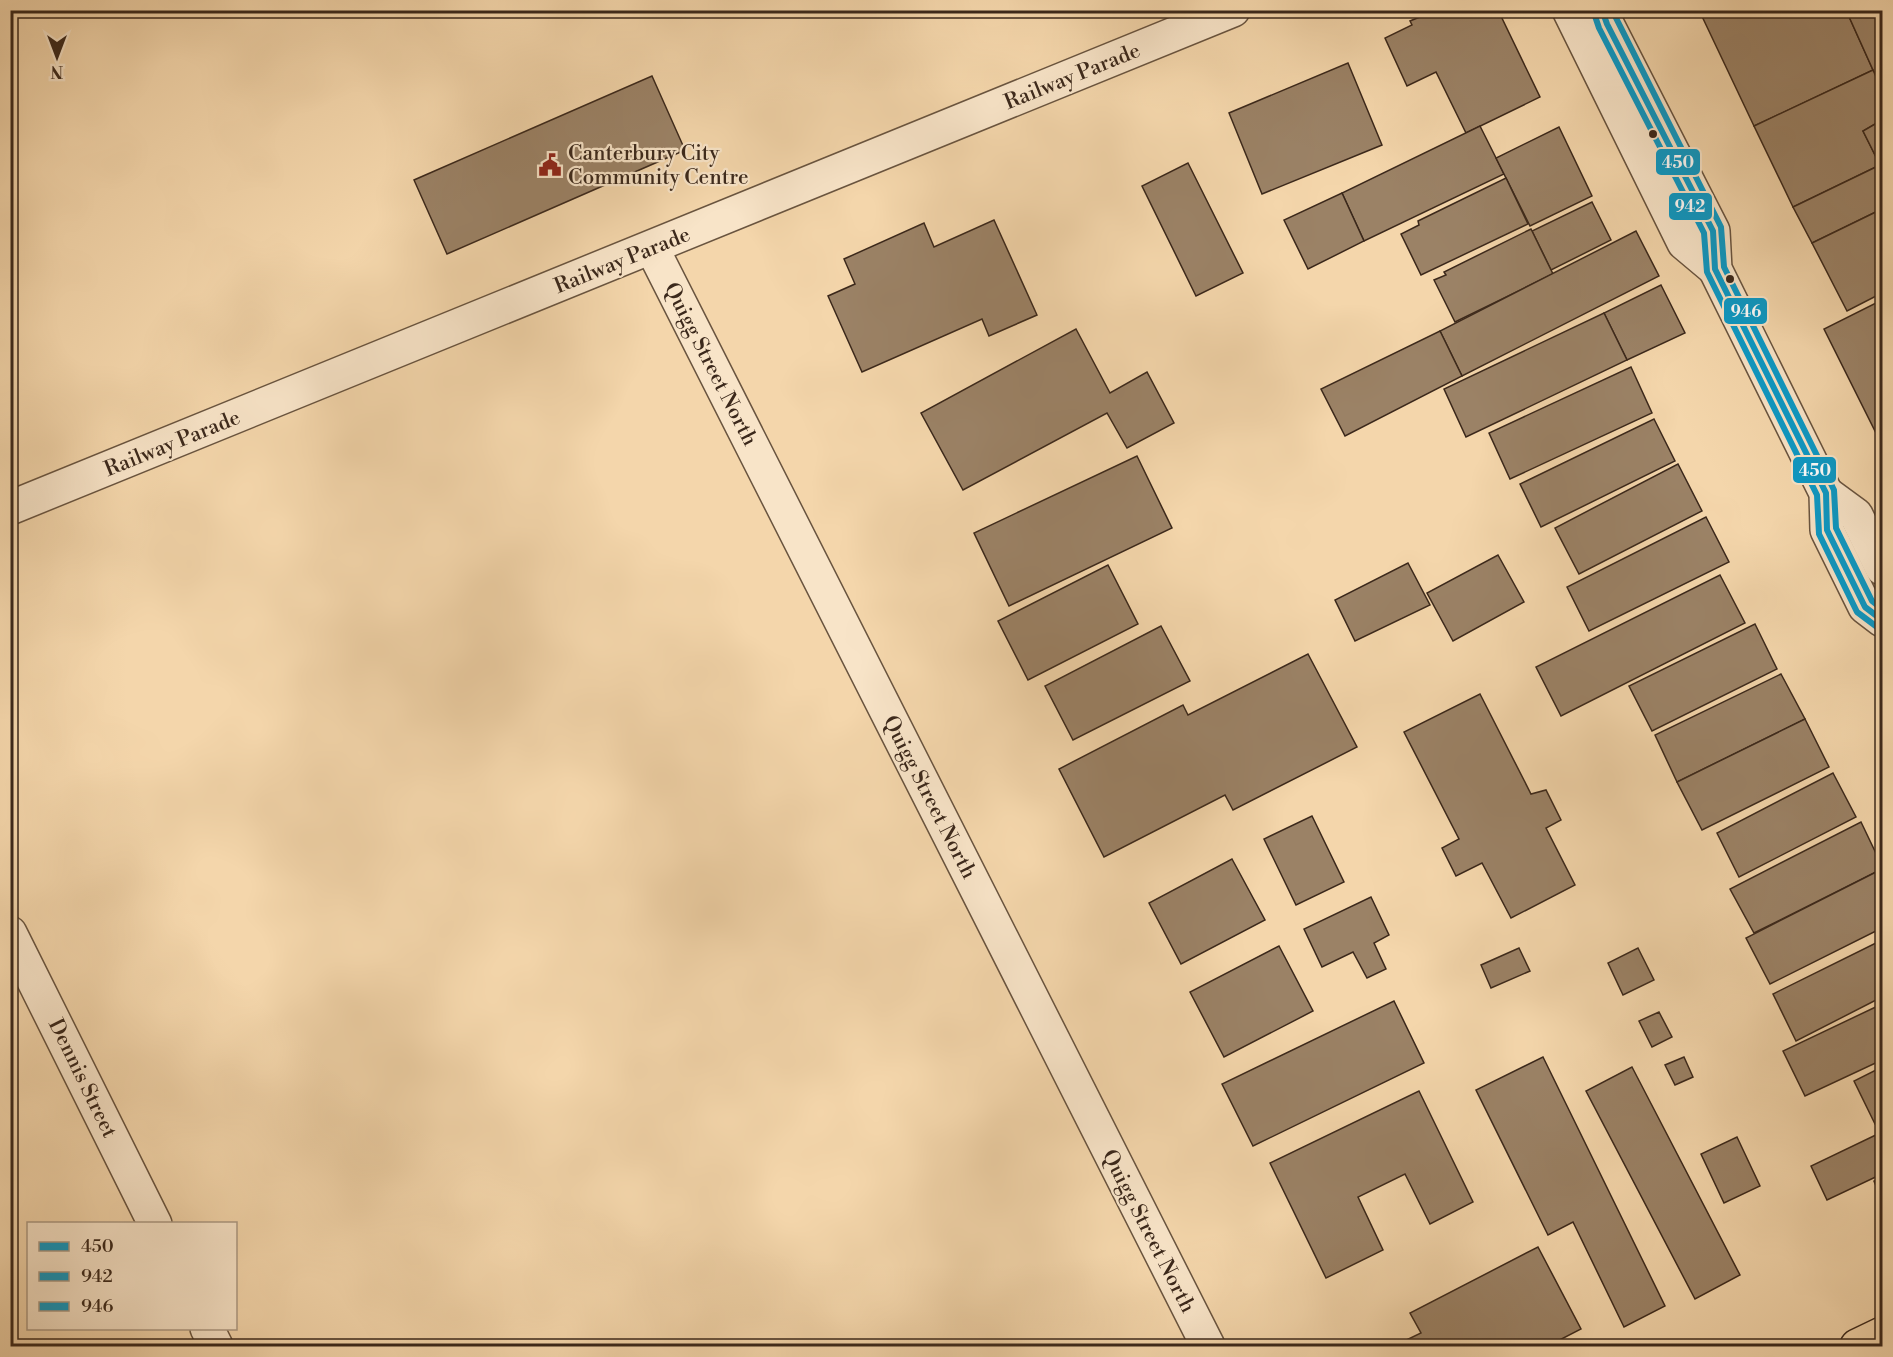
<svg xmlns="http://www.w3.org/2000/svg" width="1893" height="1357" font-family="'Libre Bodoni',serif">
<rect width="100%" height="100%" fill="#f4d6ab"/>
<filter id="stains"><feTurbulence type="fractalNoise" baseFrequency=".00333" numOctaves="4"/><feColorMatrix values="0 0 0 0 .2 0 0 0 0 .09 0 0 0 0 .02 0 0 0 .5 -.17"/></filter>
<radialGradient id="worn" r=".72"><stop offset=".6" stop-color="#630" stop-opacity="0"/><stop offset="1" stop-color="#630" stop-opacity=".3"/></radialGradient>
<g fill="#9b8266" stroke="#3b281b" stroke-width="1.5">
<path d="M1437,10h61l42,87 -74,36 -30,-61 -29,14 -22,-48 27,-13 -2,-4z"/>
<path d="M1699,10h147l27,60 -119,56z"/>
<path d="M1846,10h36v80z"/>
<path d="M1348,63l34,82 -120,49 -33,-81z"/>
<path d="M1873,70l9,20v30l-19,11 17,34 -87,42 -39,-81z"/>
<path d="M652,76l33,74 -238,104 -33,-74z"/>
<path d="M1882,120v49l-19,-38z"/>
<path d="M1480,126l24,48 -140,67 -22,-48z"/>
<path d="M1559,127l33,69 -62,30 -34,-68z"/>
<path d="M1188,163l55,110 -47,23 -54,-110z"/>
<path d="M1880,165l2,4v40l-70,34 -19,-36z"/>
<path d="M1506,178l22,46 -107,51 -20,-41 18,-9 -1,-4z"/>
<path d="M1342,193l22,48 -56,28 -24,-49z"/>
<path d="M1592,202l19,38 -60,30 -19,-39z"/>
<path d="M1882,209v84l-35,18 -35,-68z"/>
<path d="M994,220l43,95 -48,21 -7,-17 -120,53 -34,-76 27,-12 -11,-25 80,-36 10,24z"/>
<path d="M1531,229l22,45 -98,48 -21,-42 12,-5 -2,-3z"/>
<path d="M1636,231l23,45 -197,100 -22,-45z"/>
<path d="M1661,285l24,48 -58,27 -23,-47z"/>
<path d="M1882,300v134l-4,3 -54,-108z"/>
<path d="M1604,313l23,47 -161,77 -22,-48z"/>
<path d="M1076,329l34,64 37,-21 27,51 -47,25 -20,-35 -144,77 -42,-77z"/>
<path d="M1440,331l22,45 -117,60 -24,-47z"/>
<path d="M1631,367l21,46 -142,66 -21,-46z"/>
<path d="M1654,419l21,42 -134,66 -21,-43z"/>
<path d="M1137,456l35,72 -163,78 -35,-73z"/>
<path d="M1678,464l24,47 -123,63 -24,-46z"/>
<path d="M1706,517l23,45 -140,69 -22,-44z"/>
<path d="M1498,555l26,47 -71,39 -26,-48z"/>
<path d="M1408,563l22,42 -75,36 -20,-41z"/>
<path d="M1108,565l30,59 -110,56 -30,-59z"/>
<path d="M1720,575l25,48 -184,93 -25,-49z"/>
<path d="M1755,624l22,45 -125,62 -23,-45z"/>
<path d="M1161,626l29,55 -117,59 -28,-54z"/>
<path d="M1308,654l49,93 -124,63 -8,-15 -121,62 -45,-88 124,-64 5,10z"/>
<path d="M1781,674l24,45 -128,63 -22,-47z"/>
<path d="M1480,694l51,100 15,-4 15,30 -15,8 29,57 -64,33 -29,-55 -26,13 -14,-28 17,-9 -55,-107z"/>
<path d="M1805,719l24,48 -127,63 -25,-48z"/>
<path d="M1833,773l23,44 -117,60 -22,-44z"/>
<path d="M1312,816l32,66 -48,23 -32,-66z"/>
<path d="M1861,822l21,44v3l-128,64 -24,-44z"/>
<path d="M1232,859l33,61 -84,44 -32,-61z"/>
<path d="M1882,869v59l-112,56 -24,-46z"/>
<path d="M1371,897l18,38 -15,8 12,26 -19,9 -14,-26 -31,15 -18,-38z"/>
<path d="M1882,940v57l-86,44 -23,-47z"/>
<path d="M1279,946l34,65 -89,46 -34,-65z"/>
<path d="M1519,948l11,23 -39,17 -10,-23z"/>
<path d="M1638,948l16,32 -31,15 -15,-32z"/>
<path d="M1394,1001l30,62 -171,83 -31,-62z"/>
<path d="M1882,1004v56l-77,36 -22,-45z"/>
<path d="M1659,1012l13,25 -20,10 -13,-26z"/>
<path d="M1543,1057l122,249 -41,21 -51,-105 -25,13 -72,-145z"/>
<path d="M1684,1057l9,20 -18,8 -10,-20z"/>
<path d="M1632,1067l108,208 -45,24 -109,-208z"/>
<path d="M1882,1067v53l-7,4 -21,-43z"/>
<path d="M1419,1091l54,111 -43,22 -25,-50 -47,23 25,53 -57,28 -56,-115z"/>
<path d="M1882,1132v42l-55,26 -16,-34z"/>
<path d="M1737,1137l23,49 -36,17 -23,-49z"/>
<path d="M1882,1177v24l-8,-20z"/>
<path d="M1538,1247l43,82 -33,17h-154l27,-13 -11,-20z"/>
</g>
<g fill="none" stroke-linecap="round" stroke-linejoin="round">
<g stroke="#69543f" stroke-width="36">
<g id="minor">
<path d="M1569,10l115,233 31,26"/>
<path d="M1602,10l5,14 106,207 2,38 111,224 1,37 38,77 17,13"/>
<path d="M652,248l556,1098"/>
<path d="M1826,493l30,22 26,53"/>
<path d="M10,508l1223,-498"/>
<path d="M10,933l145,291"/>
<path d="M207,1328l9,18"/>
</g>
</g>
<g stroke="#3b281b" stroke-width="36">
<path id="major" d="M1857,1346l25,-12"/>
</g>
<use href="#minor" stroke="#f8e4c8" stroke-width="33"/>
<use href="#major" stroke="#f4d6ab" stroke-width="33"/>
<g stroke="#f8e4c8" stroke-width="10">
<path id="bus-1" d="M1602,10l5,14 106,207 2,38 111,224 1,37 38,77 17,13"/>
</g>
<g stroke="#f8e4c8" stroke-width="10">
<path id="bus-2" d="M1594,13l5,15 105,205 3,39 110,223 2,39 38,78 20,15"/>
</g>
<g stroke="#f8e4c8" stroke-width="10">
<path id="bus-3" d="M1612,10l109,217 3,40 110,223 2,38 36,73 10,8"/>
</g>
<use href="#bus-1" stroke="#0c99c5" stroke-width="6"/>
<use href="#bus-2" stroke="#0c99c5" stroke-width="6"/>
<use href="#bus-3" stroke="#0c99c5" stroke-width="6"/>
</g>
<defs>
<g id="civic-bare" transform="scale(1.8)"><path d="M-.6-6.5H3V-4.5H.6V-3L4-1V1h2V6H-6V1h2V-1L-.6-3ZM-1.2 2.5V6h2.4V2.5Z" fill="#8f2418" stroke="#f8e4c8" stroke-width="2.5" paint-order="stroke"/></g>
</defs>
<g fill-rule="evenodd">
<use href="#civic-bare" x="550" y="165"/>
</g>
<g fill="#3b281b" stroke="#f8e4c8" stroke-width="2">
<circle cx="1653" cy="134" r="5"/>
<circle cx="1730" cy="279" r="5"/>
</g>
<g text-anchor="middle" stroke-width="4.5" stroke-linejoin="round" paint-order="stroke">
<g font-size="21" fill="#3b281b" stroke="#f8e4c8">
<text transform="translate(1072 76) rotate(-22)" y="7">Railway Parade</text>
<text transform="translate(622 260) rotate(-22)" y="7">Railway Parade</text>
<text transform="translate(711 364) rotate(63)" y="7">Quigg Street North</text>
<text transform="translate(172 443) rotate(-22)" y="7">Railway Parade</text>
<text transform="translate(930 797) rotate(63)" y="7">Quigg Street North</text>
<text transform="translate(83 1078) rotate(64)" y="7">Dennis Street</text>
<text transform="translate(1149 1231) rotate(63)" y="7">Quigg Street North</text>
</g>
<g font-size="21" fill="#3b281b" stroke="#f8e4c8" text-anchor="start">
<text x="568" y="160">Canterbury City<tspan x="568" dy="24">Community Centre</tspan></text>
</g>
</g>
<g stroke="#f8e4c8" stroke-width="2">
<rect x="1655" y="148" width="46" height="28" rx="6" fill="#0c99c5"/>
<rect x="1668" y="192" width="45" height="29" rx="6" fill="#0c99c5"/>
<rect x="1723" y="297" width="45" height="28" rx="6" fill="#0c99c5"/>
<rect x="1792" y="456" width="45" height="28" rx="6" fill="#0c99c5"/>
</g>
<g font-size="16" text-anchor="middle" font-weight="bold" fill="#fff">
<text x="1678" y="168">450</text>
<text x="1690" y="212">942</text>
<text x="1746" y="317">946</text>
<text x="1815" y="476">450</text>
</g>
<rect width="1893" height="1357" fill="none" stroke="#f4d6ab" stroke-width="36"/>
<rect x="12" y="12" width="1869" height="1333" fill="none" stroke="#3b281b" stroke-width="3"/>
<rect x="18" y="18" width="1857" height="1321" fill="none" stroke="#3b281b" stroke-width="1.5"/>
<rect x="27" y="1222" width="210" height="108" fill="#f8e4c8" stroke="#ac9983" stroke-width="1.5"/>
<rect x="39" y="1242" width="30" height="9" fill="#0c99c5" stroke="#ac9983" stroke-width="1.5"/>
<text x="81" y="1252" font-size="18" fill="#3b281b">450</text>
<rect x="39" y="1272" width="30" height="9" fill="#0c99c5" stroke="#ac9983" stroke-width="1.5"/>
<text x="81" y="1282" font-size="18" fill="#3b281b">942</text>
<rect x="39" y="1302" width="30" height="9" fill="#0c99c5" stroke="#ac9983" stroke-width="1.5"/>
<text x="81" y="1312" font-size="18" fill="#3b281b">946</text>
<g transform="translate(57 57) rotate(180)" stroke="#f8e4c8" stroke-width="4.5" paint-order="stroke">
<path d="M0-4.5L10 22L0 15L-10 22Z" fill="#3b281b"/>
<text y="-9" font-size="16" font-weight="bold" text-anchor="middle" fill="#3b281b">N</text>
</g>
<rect width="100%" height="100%" filter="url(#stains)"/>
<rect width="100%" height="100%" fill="url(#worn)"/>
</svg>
